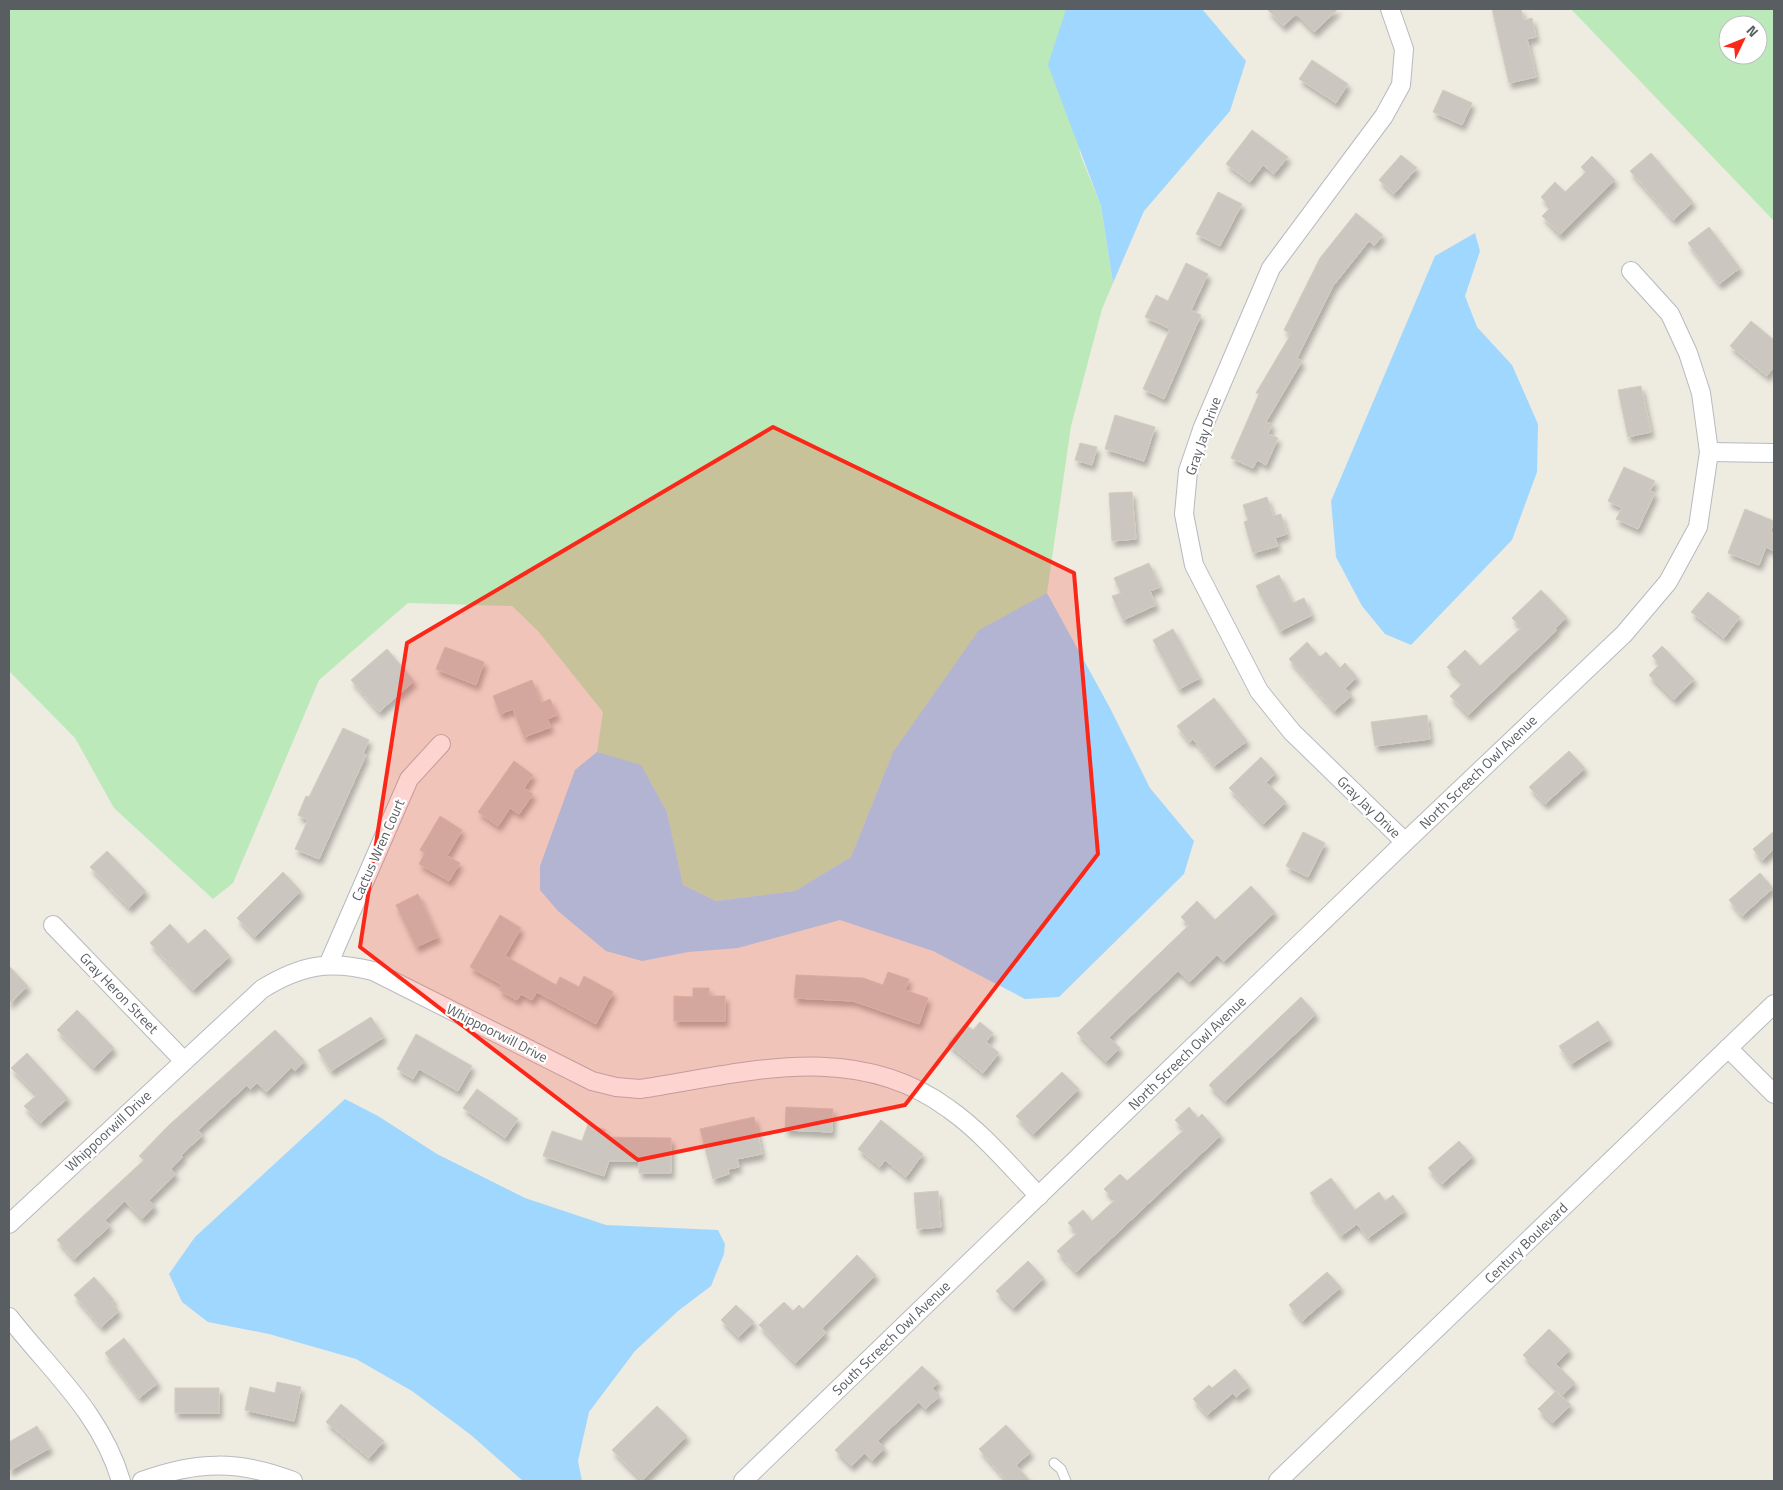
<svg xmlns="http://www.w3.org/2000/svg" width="1783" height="1490" font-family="'Titillium Web',sans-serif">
<defs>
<filter id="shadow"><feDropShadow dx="3" dy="5.5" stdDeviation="2.5" flood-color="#0004"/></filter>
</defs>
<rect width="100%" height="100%" fill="#eeebe1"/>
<g fill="#bbe9ba" fill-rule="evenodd">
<path d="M9,9h1057l14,145 21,52 12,77 -11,26 -31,117 -24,167 -68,38 -86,121 -42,105 -56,34 -79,10 -33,-16 -16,-73 -26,-46 -44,-14 6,-40 -65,-81 -26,-25 -104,-3 -89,77 -86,203 -20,16 -99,-91 -39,-70 -66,-67z"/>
<path d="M1571,9h203v212zM1728,25h30v30h-30z"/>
</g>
<g fill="#a0d7ff">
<path d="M1066,9h136l44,52 -16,50 -86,100 -31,72 -12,-77 -53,-141z"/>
<path d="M1475,233l5,18 -15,45 12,31 35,38 26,59 -1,48 -25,68 -101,105 -26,-11 -23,-28 -26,-49 -5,-56 104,-245z"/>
<path d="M1047,593l63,115 40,80 44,53 -10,33 -125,123 -34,2 -92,-48 -93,-31 -102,28 -50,4 -46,9 -36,-10 -48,-40 -18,-21v-24l35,-96 22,-18 44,13 26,47 16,73 33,16 79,-10 56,-34 42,-105 86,-122z"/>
<path d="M345,1099l33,17 59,38 88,44 81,27 112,5 7,14 -1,10 -13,32 -33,25 -43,40 -46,61 -11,49 4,20h-59l-52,-46 -59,-44 -56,-32 -87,-25 -61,-12 -26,-20 -13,-28 26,-37z"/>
</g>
<g fill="#cbc7c0" stroke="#d3ccbe" filter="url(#shadow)">
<path d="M1267,9h71l-24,23 -18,-18 -13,12z"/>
<path d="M1492,9h29l3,11 8,-2 4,19 -9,2 9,38 -27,6z"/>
<path d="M1312,60l36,24 -12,19 -37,-24z"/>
<path d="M1443,90l29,13 -10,22 -29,-13z"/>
<path d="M1252,130l36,27 -14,17 -11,-9 -13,17 -24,-18z"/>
<path d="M1651,153l42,49 -20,18 -43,-49z"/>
<path d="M1401,155l16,13 -23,26 -15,-14z"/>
<path d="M1592,156l23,24 -55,55 -18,-19 9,-9 -10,-10 14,-15 10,10 21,-20 -5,-5z"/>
<path d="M1218,192l24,12 -22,42 -24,-12z"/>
<path d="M1356,213l27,22 -9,11 -5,-5 -36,45 -36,72 5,3 -36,61 6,2 -4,10 10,4 -12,27 -9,-5 -4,8 -22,-10 28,-64 -3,-1 35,-59 -7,-4 36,-72z"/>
<path d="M1709,227l31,41 -21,16 -31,-41z"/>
<path d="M1186,263l22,11 -17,36 10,5 -37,84 -21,-10 27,-60 -25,-12 11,-22 12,6z"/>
<path d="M1751,321l23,19v26l-7,10 -37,-30z"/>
<path d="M1641,386l10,46 -23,5 -10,-47z"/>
<path d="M1115,415l40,12 -11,34 -39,-12z"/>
<path d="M1080,443l17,4 -5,18 -17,-5z"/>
<path d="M1624,467l31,14 -5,10 5,2 -17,36 -22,-10 6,-11 -14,-7z"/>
<path d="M1132,492l4,47 -24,2 -3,-48z"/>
<path d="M1267,497l6,19 8,-2 6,20 -12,4 3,8 -25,7 -9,-31 4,-2 -5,-15z"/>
<path d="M1745,509l29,12 -4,11 4,1v18l-8,-4 -7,18 -31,-12z"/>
<path d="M1149,563l11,24 -10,4 6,14 -33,15 -11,-24 9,-3 -7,-15z"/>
<path d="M1279,575l14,28 11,-5 8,17 -32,16 -24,-45z"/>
<path d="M1541,590l26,27 -12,12 2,1 -89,85 -18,-19 13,-13 -16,-16 18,-17 15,16 41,-38 -9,-10z"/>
<path d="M1708,592l32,25 -16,21 -33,-26z"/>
<path d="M1173,629l27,49 -21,11 -26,-49z"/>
<path d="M1307,642l13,15 6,-5 14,16 5,-5 12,14 -12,11 7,7 -18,16 -45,-52z"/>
<path d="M1662,646l32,33 -20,21 -25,-25 11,-11 -8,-8z"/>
<path d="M445,647l39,15 -8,23 -40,-16z"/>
<path d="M387,649l27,32 -35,31 -28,-32z"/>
<path d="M532,680l9,23 9,-4 7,16 -10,4 4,8 -27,10 -11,-28 -13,5 -7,-18z"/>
<path d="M1214,698l33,43 -33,25 -21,-27 -4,3 -12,-16z"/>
<path d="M1427,715l3,24 -55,7 -4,-24z"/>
<path d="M343,728l26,12 -6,13 3,2 -47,104 -24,-10 13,-29 -10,-5 8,-19 3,1z"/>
<path d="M1569,751l16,17 -40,36 -16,-17z"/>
<path d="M1261,757l15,16 -10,9 20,20 -23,22 -34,-36z"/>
<path d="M514,761l19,14 -9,13 9,6 -14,20 -9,-6 -12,18 -20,-14z"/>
<path d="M440,816l22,14 -15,26 13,7 -11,18 -30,-17 6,-11 -5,-3z"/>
<path d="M1774,831v18l-12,11 -9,-11z"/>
<path d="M1303,832l22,11 -17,34 -22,-11z"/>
<path d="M107,851l39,40 -17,17 -39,-41z"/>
<path d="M283,872l18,19 -46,46 -18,-19z"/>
<path d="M1760,873l13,15 -31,28 -13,-16z"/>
<path d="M1251,886l24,26 -51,49 -7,-6 -28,27 -11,-11 -69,66 11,11 -14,14 -29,-29 112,-108 -8,-8 16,-16 18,19z"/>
<path d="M418,894l20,43 -22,10 -20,-42z"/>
<path d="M500,915l21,13 -16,28 51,29 4,-8 19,10 5,-11 29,16 -17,32 -59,-32 -5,8 -11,-6 -4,6 -18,-10 3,-5 -32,-18z"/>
<path d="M170,924l18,20 17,-15 25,27 -37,34 -43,-47z"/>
<path d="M9,966l19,20 -19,18z"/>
<path d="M888,972l21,7 -4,11 23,8 -9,26 -66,-23 -59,-3 2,-23 67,3 20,7z"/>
<path d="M693,988h16v8h16v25h-51v-25l19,1z"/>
<path d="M1301,997l15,17 -91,87 -16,-16z"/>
<path d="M77,1010l37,38 -20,20 -37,-38z"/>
<path d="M371,1017l13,20 -53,34 -13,-21z"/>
<path d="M1598,1021l12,18 -39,25 -12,-18z"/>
<path d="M980,1022l13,11 -7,9 13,11 -16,20 -35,-29 17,-20 8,6z"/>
<path d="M275,1030l30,31 -10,10 -3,-4 -26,25 -9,-9 -7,6 -3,-4 -49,45 5,5 -22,20 2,2 -12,12 5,5 -27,26 6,6 -13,13 -17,-18 -20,19 5,6 -36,33 -17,-19 87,-80 -5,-4 30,-31z"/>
<path d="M416,1034l56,32 -14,25 -39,-22 -6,10 -16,-10z"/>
<path d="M27,1053l41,45 -28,25 -16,-17 13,-11 -26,-27z"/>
<path d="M1062,1072l17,17 -46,45 -17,-18z"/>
<path d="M477,1089l41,30 -13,19 -42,-30z"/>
<path d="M786,1107l47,2 -1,23 -47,-2z"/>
<path d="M1189,1107l9,11 4,-4 19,21 -145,137 -19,-21 20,-18 -9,-10 15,-13 9,11 23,-21 -11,-11 16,-15 7,7 57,-51 -9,-10z"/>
<path d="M754,1117l8,37 -25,5 2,8 -11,2 1,5 -16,5 -13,-50z"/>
<path d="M881,1120l42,34 -17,23 -21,-17 -5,7 -22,-18z"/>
<path d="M588,1124l18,6 -2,7 67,1v35h-32v-12h-30l-5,15 -61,-20 9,-25 30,10z"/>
<path d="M1459,1141l14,15 -31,28 -14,-16z"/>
<path d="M1331,1178l24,32 24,-18 6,9 8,-6 12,16 -37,27 -11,-14 -16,12 -31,-43z"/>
<path d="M938,1191l3,36 -24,2 -3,-36z"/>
<path d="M857,1255l19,20 -54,53 4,5 -31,30 -36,-38 25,-23 9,9 6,-6 4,4z"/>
<path d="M1028,1261l16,17 -31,30 -17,-17z"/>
<path d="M1327,1272l14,15 -39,34 -13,-16z"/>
<path d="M94,1277l20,23 -2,3 7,8 -18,16 -27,-32z"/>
<path d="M736,1305l18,17 -16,15 -17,-17z"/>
<path d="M1549,1329l21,21 -14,14 19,19 -12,12 -40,-40z"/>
<path d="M124,1338l34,45 -19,15 -34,-45z"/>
<path d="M922,1366l17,16 -7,6 8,8 -15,13 -6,-7 -25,23 -16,16 7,7 -13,13 -7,-8 -14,13 -16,-16z"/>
<path d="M1235,1369l14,17 -13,11 -3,-4 -26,22 -14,-16 16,-14 3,3z"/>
<path d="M277,1382l24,5 -7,34 -49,-11 5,-23 25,6z"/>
<rect x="175" y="1388" width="44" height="25"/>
<path d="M1556,1391l15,14 -19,18 -14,-14z"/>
<path d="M341,1404l43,37 -15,17 -43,-36z"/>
<path d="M657,1406l30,30 -45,45 -30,-31z"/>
<path d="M1006,1425l25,27 -15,13 14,16h-23l-28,-32z"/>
<path d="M37,1426l13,22 -41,23v-29z"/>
</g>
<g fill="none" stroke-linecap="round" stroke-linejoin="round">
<g stroke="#b6babf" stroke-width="11">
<path id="lane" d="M1054,1463l7,6 5,12"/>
</g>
<g stroke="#b6babf" stroke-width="20">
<g id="street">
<path d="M1390,9l14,40 -3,36 -17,31 -113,152 -68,159 -15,44 -4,43 10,51 65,126 33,41 113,110"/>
<path d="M1709,452l65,1"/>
<path d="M53,925l131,136"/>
<path d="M328,965l81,-186 32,-35"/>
<path d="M1728,1048l46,46"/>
<path d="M9,1224l253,-235c39,-24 67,-29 111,-18l219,110 24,6 24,2c105,-16 215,-50 309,20 34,24 61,57 90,87"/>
<path d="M9,1317c42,54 92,96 112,164"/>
<path d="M142,1481c54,-20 97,-21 151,0"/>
<path d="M743,1481l662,-639 219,-208 44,-52 30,-55 11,-75 -8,-59 -13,-40 -18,-39 -39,-43"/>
<path d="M1278,1481l496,-477"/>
</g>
</g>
<use href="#lane" stroke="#fff" stroke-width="9"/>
<use href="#street" stroke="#fff" stroke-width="18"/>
</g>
<path fill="#fb2719" fill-opacity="0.2" stroke="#fb2719" stroke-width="4" stroke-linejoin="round" d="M773,427l301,146 24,281 -193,251 -267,55 -278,-213 47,-304z"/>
<g text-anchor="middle" stroke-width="4.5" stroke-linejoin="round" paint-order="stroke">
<g font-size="14" fill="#595e63" stroke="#fff">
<text transform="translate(1203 436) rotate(-71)" y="5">Gray Jay Drive</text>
<text transform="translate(1478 772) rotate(-44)" y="5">North Screech Owl Avenue</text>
<text transform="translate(1369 807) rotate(44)" y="5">Gray Jay Drive</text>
<text transform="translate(378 850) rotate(-66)" y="5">Cactus Wren Court</text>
<text transform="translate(119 993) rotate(46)" y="5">Gray Heron Street</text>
<text transform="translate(497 1033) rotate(27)" y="5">Whippoorwill Drive</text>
<text transform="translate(1187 1053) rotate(-44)" y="5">North Screech Owl Avenue</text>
<text transform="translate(108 1131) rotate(-43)" y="5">Whippoorwill Drive</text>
<text transform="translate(1526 1243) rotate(-44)" y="5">Century Boulevard</text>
<text transform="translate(891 1338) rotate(-44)" y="5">South Screech Owl Avenue</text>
</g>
</g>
<rect width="1783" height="1490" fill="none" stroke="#595e63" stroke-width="20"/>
<g transform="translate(1743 40) rotate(47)"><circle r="24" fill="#ffffff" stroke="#bdbfc1"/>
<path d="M0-4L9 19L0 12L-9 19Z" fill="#fb2719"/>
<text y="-8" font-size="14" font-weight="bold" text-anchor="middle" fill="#595e63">N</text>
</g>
</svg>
